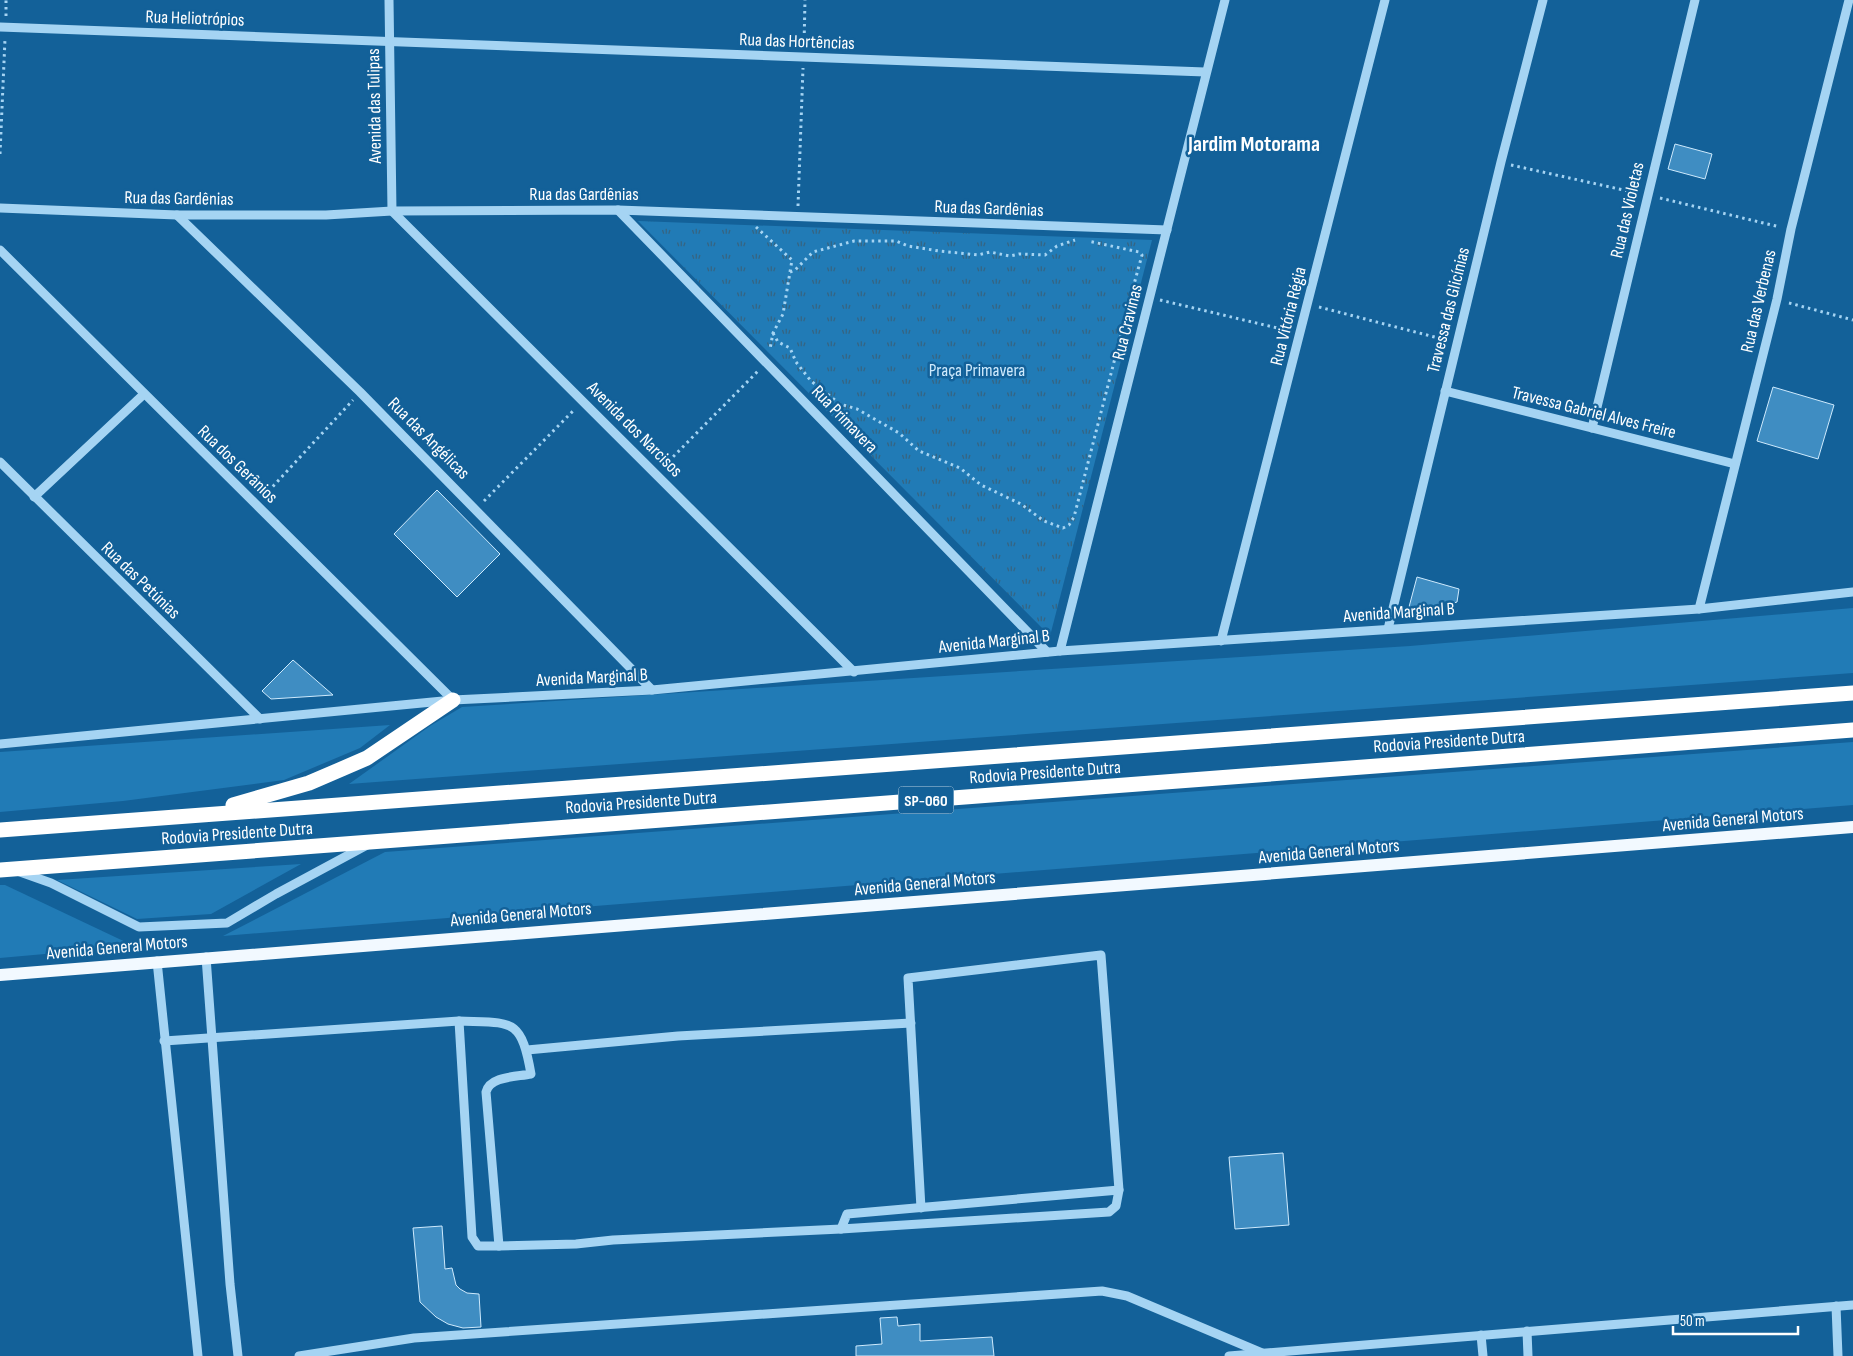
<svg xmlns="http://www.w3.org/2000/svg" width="1853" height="1356" font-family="'Sofia Sans Condensed',sans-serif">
<defs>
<pattern id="park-tufts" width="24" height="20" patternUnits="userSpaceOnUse" patternTransform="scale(1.25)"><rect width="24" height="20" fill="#217bb6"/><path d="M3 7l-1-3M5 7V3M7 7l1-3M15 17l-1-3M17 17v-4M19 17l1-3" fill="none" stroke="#366481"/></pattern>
</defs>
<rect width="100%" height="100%" fill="#136199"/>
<g fill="#217bb6">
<path d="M1853,608v65l-1504,111 81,-58 32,-19 948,-61z"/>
<path d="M390,725l-30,23 -76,32 -161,21 -123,11v-60z"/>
<path d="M1853,742v63l-1630,131 162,-84z"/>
<path d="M301,864l-90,50 -74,5 -80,-39z"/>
<path d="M0,885h5l129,61 -134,12z"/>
</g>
<path fill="url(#park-tufts)" d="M638,221l514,19 -102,396z"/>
<g fill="#3f8dc2" stroke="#ceeafd">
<path d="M1675,144l37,10 -7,25 -37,-10z"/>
<path d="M1773,387l61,18 -16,54 -61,-18z"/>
<path d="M437,490l63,64 -43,43 -63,-63z"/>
<path d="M1417,577l42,12 -2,13 -30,10 -18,-5z"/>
<path d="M293,660l40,35 -62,4 -9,-8z"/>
<path d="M1283,1153l6,72 -54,4 -6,-72z"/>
<path d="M442,1226l3,43 7,-1 4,17 4,4 7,4 12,1 2,33 -18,1 -15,-4 -12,-7 -16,-15 -7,-74z"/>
<path d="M897,1317l1,9 22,-2v17l72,-4 2,19h-138v-10l26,-2 -2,-26z"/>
</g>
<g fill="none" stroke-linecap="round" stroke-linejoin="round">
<g stroke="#a5d4f3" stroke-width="3" stroke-dasharray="2.5 4" stroke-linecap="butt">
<path d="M6,16v-16"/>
<path d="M804,46l1,-46"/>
<path d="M0,154l5,-115"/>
<path d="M1511,165l126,28"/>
<path d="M1660,198l120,29"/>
<path d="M798,206l5,-138"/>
<path d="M756,227l36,33 -9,54 -10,19 -3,16"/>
<path d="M790,272l5,-2 18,-18 41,-11h42l12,5 31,5 39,4 12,-3 20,4 9,-2 26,1 12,-9 18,-6"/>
<path d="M1160,300l130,31"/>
<path d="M1789,303l64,17"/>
<path d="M1319,307l127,33"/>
<path d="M773,333l5,9 12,6 6,14 15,19 29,23 17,5 42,24 20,18 41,17 21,17 40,19 23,17 19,7 6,-3 5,-8 48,-186 5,-10v-11l15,-55 -3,-3 -51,-11"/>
<path d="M664,466l94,-95"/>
<path d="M264,496l89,-96"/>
<path d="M484,501l90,-91"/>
</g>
<g stroke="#a5d4f3" stroke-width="9">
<path d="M389,0l3,211 462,461"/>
<path d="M0,27l1205,45"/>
<path d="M0,208l177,7h149l66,-4 226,-1 549,20"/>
<path d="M618,210l429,442"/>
<path d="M177,215l183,177 292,298"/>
<path d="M0,250l453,450"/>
<path d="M1445,391l290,73"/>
<path d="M1592,428l103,-428"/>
<path d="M0,462l260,257"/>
<path d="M34,497l110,-103"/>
<path d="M1699,609l78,-310 14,-70 58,-229"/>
<path d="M1388,629l113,-467 42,-162"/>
<path d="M1221,641l164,-641"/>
<path d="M1060,651l165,-651"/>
<path d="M0,744l453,-44 199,-10 408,-39 639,-42 154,-17"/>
<path d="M20,872l31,11 88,44 88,-4 49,-29 91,-49"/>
<path d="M206,957l24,327 8,72"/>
<path d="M157,961l41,395"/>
<path d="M459,1021l13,216 6,9h21"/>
<path d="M164,1041l295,-20c53,2 62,-4 72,53 -15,3 -41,2 -45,18l13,154 77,-2 37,-4 228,-11 268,-17 7,-6 3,-16 -18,-235 -193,23 13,230"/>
<path d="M527,1050l151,-14 233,-13"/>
<path d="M841,1229l6,-15 272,-24"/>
<path d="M1836,1306l2,50"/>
<path d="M1527,1331l1,25"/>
<path d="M1481,1335l2,21"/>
<path d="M299,1356l115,-18 688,-47 25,5 135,57"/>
<path d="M1229,1356l624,-51"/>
</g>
<path stroke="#f2f9ff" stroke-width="12" d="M0,975l1853,-148"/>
<g stroke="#fff" stroke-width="15">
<path d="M233,805l76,-22 58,-25 86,-58"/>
<path d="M0,830l1853,-137"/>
<path d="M0,870l1853,-140"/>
</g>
</g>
<g text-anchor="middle" stroke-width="5" stroke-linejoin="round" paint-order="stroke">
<rect fill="#136199" stroke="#b8d0e0" stroke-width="1" x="898.5" y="786.5" width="55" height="27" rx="4"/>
<g font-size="16" font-weight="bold" fill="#fff">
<text x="926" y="806">SP-060</text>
</g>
<g font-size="18" fill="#fff" stroke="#136199">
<text transform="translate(195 18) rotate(2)" y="6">Rua Heliotrópios</text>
<text transform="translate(797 41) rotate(2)" y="6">Rua das Hortências</text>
<text transform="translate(374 106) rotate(-91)" y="6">Avenida das Tulipas</text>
<text x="584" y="200">Rua das Gardênias</text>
<text transform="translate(179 198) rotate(1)" y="6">Rua das Gardênias</text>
<text transform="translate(989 208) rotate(2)" y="6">Rua das Gardênias</text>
<text transform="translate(1627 210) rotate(-77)" y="6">Rua das Violetas</text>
<text transform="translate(1758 301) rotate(-77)" y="6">Rua das Verbenas</text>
<text transform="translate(1448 310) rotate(-76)" y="6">Travessa das Glicínias</text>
<text transform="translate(1288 316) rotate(-76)" y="6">Rua Vitória Régia</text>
<text transform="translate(1127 322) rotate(-76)" y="6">Rua Cravinas</text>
<text transform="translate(1594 412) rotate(14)" y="6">Travessa Gabriel Alves Freire</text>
<text transform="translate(845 419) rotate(46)" y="6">Rua Primavera</text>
<text transform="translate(635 429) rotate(45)" y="6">Avenida dos Narcisos</text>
<text transform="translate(429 438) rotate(45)" y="6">Rua das Angélicas</text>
<text transform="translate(238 464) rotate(44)" y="6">Rua dos Gerânios</text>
<text transform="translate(141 580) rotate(44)" y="6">Rua das Petúnias</text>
<text transform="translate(1399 612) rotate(-4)" y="6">Avenida Marginal B</text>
<text transform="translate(994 641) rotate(-6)" y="6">Avenida Marginal B</text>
<text transform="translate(592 677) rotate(-3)" y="6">Avenida Marginal B</text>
<text transform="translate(1449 741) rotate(-4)" y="6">Rodovia Presidente Dutra</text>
<text transform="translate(1045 772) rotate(-4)" y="6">Rodovia Presidente Dutra</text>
<text transform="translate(641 802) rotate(-4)" y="6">Rodovia Presidente Dutra</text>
<text transform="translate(1733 819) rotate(-5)" y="6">Avenida General Motors</text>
<text transform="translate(237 833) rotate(-4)" y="6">Rodovia Presidente Dutra</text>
<text transform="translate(1329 851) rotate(-5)" y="6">Avenida General Motors</text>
<text transform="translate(925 883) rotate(-5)" y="6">Avenida General Motors</text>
<text transform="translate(521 914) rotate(-5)" y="6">Avenida General Motors</text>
<text transform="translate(117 947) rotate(-5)" y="6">Avenida General Motors</text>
</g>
<g font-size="18" fill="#ceeafd" stroke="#136199">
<text x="977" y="376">Praça Primavera</text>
</g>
<g font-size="22" font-weight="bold" fill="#fff" stroke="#136199">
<text x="1254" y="151">Jardim Motorama</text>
</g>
</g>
<path d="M1673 1326v8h125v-8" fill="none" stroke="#ffffff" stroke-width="2.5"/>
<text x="1680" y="1326" font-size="15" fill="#ffffff" stroke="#136199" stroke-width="4" paint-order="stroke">50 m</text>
</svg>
